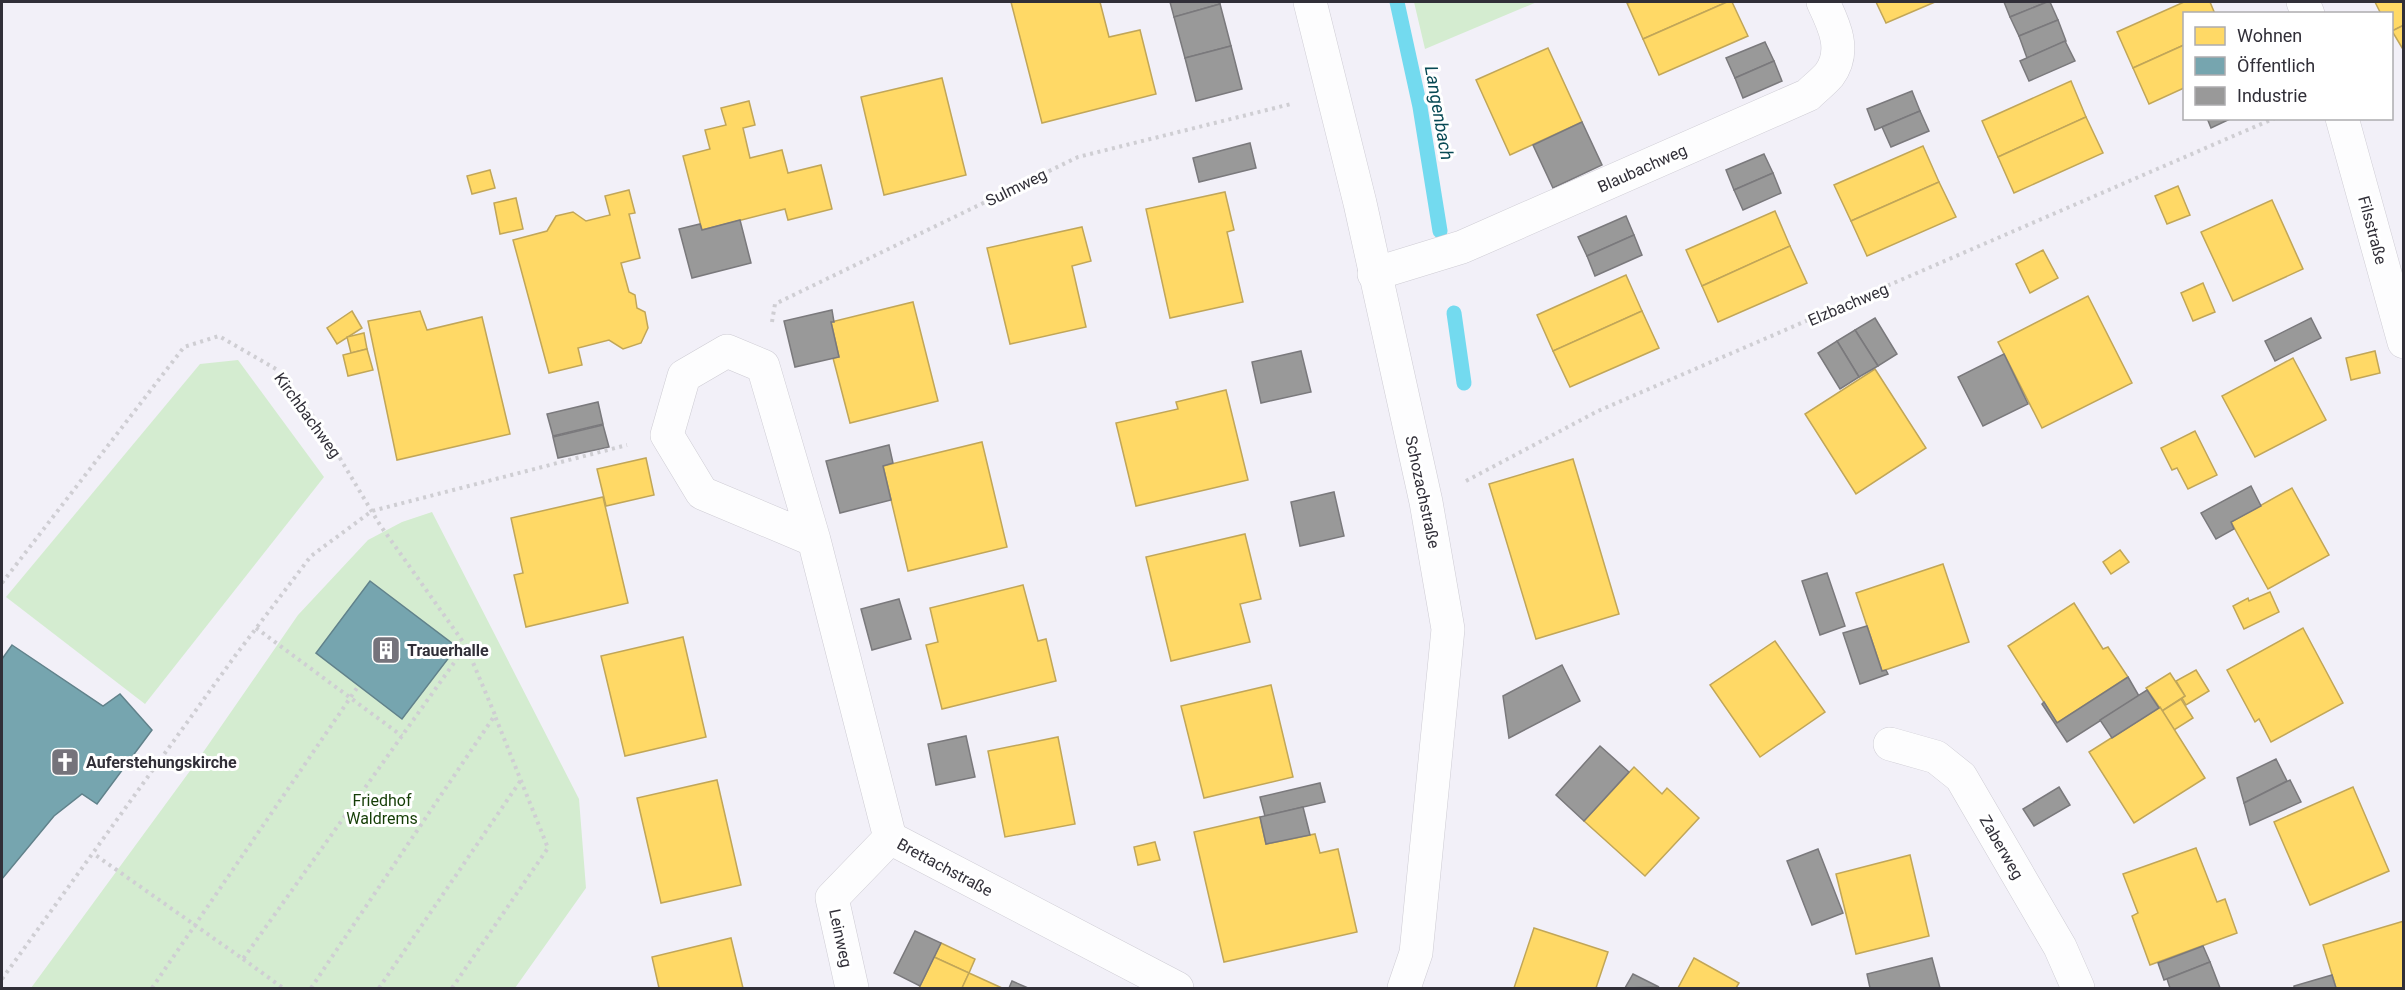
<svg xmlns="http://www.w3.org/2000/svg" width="2405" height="990" font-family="Roboto,sans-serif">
<rect width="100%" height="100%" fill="#f2f0f8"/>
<g fill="#d4ecd0">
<path d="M1414,2h123l-112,47z"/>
<path d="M238,360l86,117 -179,227 -139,-107 194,-233z"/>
<path d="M432,512l147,287 7,89 -71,100h-484l164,-224 103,-149 70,-75 34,-18z"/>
</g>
<g fill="#ffd966" stroke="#c1a658" stroke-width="1.5">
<path d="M1011,2h89l9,35 31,-7 16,64 -114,29z"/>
<path d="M1631,2h96l-84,37 -16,-36z"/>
<path d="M1727,2h5l16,34 -89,39 -16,-36z"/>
<path d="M1876,2h59l-49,21z"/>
<path d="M2184,2h26l5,12h-31v31l-51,23 -16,-36z"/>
<path d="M2375,2h29v23l-12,6v-17h-11z"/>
<path d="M2404,25v26l-12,-20z"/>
<path d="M2184,45v43l-35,16 -16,-36z"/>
<path d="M1548,48l34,74 -72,33 -34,-75z"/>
<path d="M942,78l24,97 -82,20 -23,-98z"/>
<path d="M2071,81l15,36 -88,40 -16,-36z"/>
<path d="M749,101l6,24 -12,3 7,30 32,-8 6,23 33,-8 11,44 -44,11 -3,-11 -83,21 -19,-74 27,-7 -5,-19 21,-5 -5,-17z"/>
<path d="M2086,117l17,36 -89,40 -16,-36z"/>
<path d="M1923,146l16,36 -88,39 -17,-36z"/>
<path d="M490,170l5,18 -23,6 -5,-18z"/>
<path d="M1939,182l17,35 -89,39 -16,-35z"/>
<path d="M2178,186l12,29 -23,9 -12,-28z"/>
<path d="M629,190l6,23 -6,1 11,44 -19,5 8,29 6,3 2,13 8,4 3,16 -7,15 -18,6 -14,-9 -31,8 4,17 -33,8 -36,-133 34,-9 9,-15 17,-4 13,9 24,-6 -5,-19z"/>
<path d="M1225,192l9,38 -7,2 16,70 -73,16 -24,-109z"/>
<path d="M516,198l7,31 -23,5 -6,-31z"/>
<path d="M2272,200l31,69 -70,32 -32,-69z"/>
<path d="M1775,211l15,35 -88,40 -16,-36z"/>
<path d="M1082,227l9,34 -19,5 14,61 -76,17 -23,-96z"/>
<path d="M1790,246l17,37 -89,39 -16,-36z"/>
<path d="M2043,250l15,28 -28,15 -14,-29z"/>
<path d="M1626,275l16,36 -89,40 -16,-36z"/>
<path d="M2203,283l12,29 -22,9 -12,-28z"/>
<path d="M2088,296l44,87 -90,45 -44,-86z"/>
<path d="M913,302l25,99 -88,22 -17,-65 6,-1 -8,-35z"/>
<path d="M352,311l10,17 -25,16 -10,-16z"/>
<path d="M420,311l7,19 55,-13 28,117 -113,26 -29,-139z"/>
<path d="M1642,311l17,37 -89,39 -17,-36z"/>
<path d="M364,333l3,16 -16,4 -4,-16z"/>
<path d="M367,349l6,21 -25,6 -5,-21z"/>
<path d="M2375,351l5,22 -29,7 -5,-22z"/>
<path d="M2293,358l33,62 -71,37 -33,-61z"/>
<path d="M1875,369l51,79 -70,46 -51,-80z"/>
<path d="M1226,390l22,90 -112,26 -20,-83 62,-14 -2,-7z"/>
<path d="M2195,431l22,44 -29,14 -11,-21 -5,2 -11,-22z"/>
<path d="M982,442l25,105 -99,24 -25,-105z"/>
<path d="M646,458l8,37 -48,11 -9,-37z"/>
<path d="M1573,459l46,155 -83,25 -47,-155z"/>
<path d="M2292,488l37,67 -61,34 -37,-67z"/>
<path d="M603,497l25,106 -102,24 -12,-52 9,-2 -12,-55z"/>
<path d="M1245,534l16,65 -21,5 10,38 -79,19 -25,-104z"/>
<path d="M2120,550l9,12 -18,12 -8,-12z"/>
<path d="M1943,564l26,78 -87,29 -26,-78z"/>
<path d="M1023,585l15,56 8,-2 10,42 -114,28 -16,-64 12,-3 -8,-34z"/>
<path d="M2270,592l9,20 -35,17 -11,-23 15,-8 1,3z"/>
<path d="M2074,603l29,46 5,-2 20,30 -71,46 -49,-77z"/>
<path d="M2303,628l40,75 -72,39 -12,-23 -4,3 -28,-52z"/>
<path d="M683,637l23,100 -81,19 -24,-100z"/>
<path d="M1775,641l50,71 -65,45 -50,-72z"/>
<path d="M2196,670l13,21 -23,14 -4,-7 3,-2 -9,-15z"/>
<path d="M2170,673l15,23 -23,15 -16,-23z"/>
<path d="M1271,685l22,92 -89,21 -23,-92z"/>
<path d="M2181,699l12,19 -19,12 -12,-19z"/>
<path d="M2160,707l45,71 -71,45 -45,-71z"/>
<path d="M1058,737l17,87 -70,13 -17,-86z"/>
<path d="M1634,767l28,27 5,-6 32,30 -54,58 -61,-55z"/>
<path d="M717,780l24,105 -80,18 -24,-105z"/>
<path d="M2353,787l36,84 -79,34 -36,-83z"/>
<path d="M1260,817l6,27 49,-10 5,19 18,-4 19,83 -133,30 -30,-130z"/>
<path d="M1155,842l5,18 -22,5 -4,-18z"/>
<path d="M2196,848l21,54 8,-3 12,34 -87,32 -18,-49 6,-3 -15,-39z"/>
<path d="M1910,855l19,81 -73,18 -20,-80z"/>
<path d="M2404,921v67h-68l-13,-43z"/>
<path d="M1534,928l74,24 -12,36h-82z"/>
<path d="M731,938l12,50h-84l-7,-31z"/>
<path d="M941,943l34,16 -6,14 -35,-16z"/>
<path d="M934,957l35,16 -7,15h-43z"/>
<path d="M1694,958l45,25 -3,5h-58z"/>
<path d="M969,973l33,15h-40z"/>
</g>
<g fill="#76a5af" stroke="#61828b" stroke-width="1.5">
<path d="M370,581l87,66 -55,72 -86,-66z"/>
<path d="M12,645l91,61 17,-12 32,36 -55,74 -15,-10 -28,22 -52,63v-220z"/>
</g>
<g fill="#999" stroke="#7a797c" stroke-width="1.5">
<path d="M1170,2h49l1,2 -46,13z"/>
<path d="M2004,2h43l-37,15z"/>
<path d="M2047,2h3l8,18 -39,16 -9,-19z"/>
<path d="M1220,4l11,42 -46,12 -11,-41z"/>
<path d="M2058,20l8,21 -39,17 -8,-22z"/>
<path d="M2065,41l10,20 -46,20 -9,-20z"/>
<path d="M1765,42l9,19 -39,17 -9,-20z"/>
<path d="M1231,46l11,43 -46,12 -11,-43z"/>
<path d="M1774,61l8,20 -39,17 -8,-20z"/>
<path d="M1912,91l8,20 -45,19 -8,-21z"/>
<path d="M1920,111l9,20 -38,16 -9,-20z"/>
<path d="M2207,118h25l-21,10z"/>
<path d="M1582,122l20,43 -49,23 -20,-43z"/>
<path d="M1250,143l6,25 -57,14 -6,-24z"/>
<path d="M1764,154l9,19 -39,17 -8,-20z"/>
<path d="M1773,173l8,20 -38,17 -9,-20z"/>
<path d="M1626,216l8,19 -47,21 -9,-19z"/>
<path d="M740,220l11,43 -59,15 -13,-49 21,-5 2,6z"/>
<path d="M1634,235l8,20 -47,21 -8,-20z"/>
<path d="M832,310l2,12h-3l8,35 -44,10 -11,-46z"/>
<path d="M1875,318l22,36 -19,12 -23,-36z"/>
<path d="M2311,318l10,20 -46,23 -10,-20z"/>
<path d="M1855,330l23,36 -19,11 -22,-36z"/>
<path d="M1837,341l22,36 -19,12 -22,-36z"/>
<path d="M1301,351l10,41 -50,11 -9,-41z"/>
<path d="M2004,354l24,50 -45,22 -25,-49z"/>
<path d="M598,402l5,22 -50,12 -6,-22z"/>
<path d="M603,425l6,22 -51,11 -5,-21z"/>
<path d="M889,445l4,18 -10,3 8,34 -51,13 -14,-52z"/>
<path d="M2251,486l10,20 -30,16 3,7 -18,10 -15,-26z"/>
<path d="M1334,492l10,44 -44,10 -9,-44z"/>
<path d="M1827,573l18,53 -25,9 -18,-54z"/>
<path d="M899,599l12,40 -39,11 -11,-41z"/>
<path d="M1867,626l15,45 4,-1 2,4 -28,10 -17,-51z"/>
<path d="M1562,665l18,36 -71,37 -6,-42z"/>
<path d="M2128,677l11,19 -72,46 -25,-38 2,-2 13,21z"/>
<path d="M2147,690l12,18 -47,30 -12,-18z"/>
<path d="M966,736l9,41 -39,8 -8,-41z"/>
<path d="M1600,746l29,26 -45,49 -28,-26z"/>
<path d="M2276,759l11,22 -43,22 -7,-25z"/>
<path d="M2290,780l11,22 -51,23 -6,-22z"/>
<path d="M1320,783l5,19 -60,14 -5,-19z"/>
<path d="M2059,787l11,18 -36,21 -11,-17z"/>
<path d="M1303,807l7,28 -44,9 -6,-27z"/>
<path d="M1818,849l25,64 -31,12 -25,-64z"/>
<path d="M915,931l26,12 -21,43 -26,-13z"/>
<path d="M2203,946l7,16 -46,18 -6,-17z"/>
<path d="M1932,958l8,30h-70l-3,-14z"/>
<path d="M2210,962l10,26h-50l-3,-9z"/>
<path d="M1633,974l26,13 -34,1z"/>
<path d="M2332,975l4,13h-42v-2z"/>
<path d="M1012,981l16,7h-19z"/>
</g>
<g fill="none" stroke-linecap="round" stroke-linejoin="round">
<g stroke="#73daef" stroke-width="15">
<path d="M1397,2l23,105 20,124"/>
<path d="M1454,313l10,70"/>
</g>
<g stroke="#ceccd4" stroke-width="34">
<g id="minor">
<path d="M1310,2l50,201 66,299 22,127 -32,324 -12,35"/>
<path d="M2303,2l5,12"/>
<path d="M2342,118l62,224"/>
<path d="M1374,274l88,-27 346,-152c6,-6 15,-13 21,-20 18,-24 5,-50 -6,-73"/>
<path d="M814,540l-112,-47 -35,-58 17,-59 43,-25 36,15 51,174 76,298 287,150"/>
<path d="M1890,744l46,13 25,20 99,170 18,41"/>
<path d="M852,988l-20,-90 58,-60"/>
</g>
</g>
<g stroke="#cfced3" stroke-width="4" stroke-dasharray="3 4.5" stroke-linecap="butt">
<path d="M772,322l3,-18 303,-147 213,-53"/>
<path d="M1466,481l132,-70 677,-293"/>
<path d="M2,583l182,-236 35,-11 57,33 44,56 60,100 86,121 -223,313 -149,-105"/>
<path d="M256,628l146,108"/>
<path d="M243,959l40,29"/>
<path d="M2,979l233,-323 76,-100 61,-45 255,-66"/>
<path d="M152,988l207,-303"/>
<path d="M311,988l184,-273 -29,-69"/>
<path d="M379,988l142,-208"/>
<path d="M452,988l96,-140 -53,-132"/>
</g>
<use href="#minor" stroke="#fdfdfe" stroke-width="33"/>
</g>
<defs>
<g id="building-square" transform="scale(1.5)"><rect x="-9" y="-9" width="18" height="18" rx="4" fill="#75737b" stroke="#fff"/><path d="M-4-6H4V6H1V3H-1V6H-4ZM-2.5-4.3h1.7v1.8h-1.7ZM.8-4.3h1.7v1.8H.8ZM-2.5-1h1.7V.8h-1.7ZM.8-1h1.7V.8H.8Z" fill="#fff"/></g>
<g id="church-square" transform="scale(1.5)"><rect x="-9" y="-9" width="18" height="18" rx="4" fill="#75737b" stroke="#fff"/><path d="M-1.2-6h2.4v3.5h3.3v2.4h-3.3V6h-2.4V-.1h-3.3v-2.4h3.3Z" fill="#fff"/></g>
</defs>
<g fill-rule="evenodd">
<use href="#building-square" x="386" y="650"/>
<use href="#church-square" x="65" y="762"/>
</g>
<g text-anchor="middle" stroke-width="6" stroke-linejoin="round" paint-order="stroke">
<g font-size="16" fill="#312f38" stroke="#fff">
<text transform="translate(1642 168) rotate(-24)" y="6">Blaubachweg</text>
<text transform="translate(1016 187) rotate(-26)" y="6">Sulmweg</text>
<text transform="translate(2373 230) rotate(75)" y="6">Filsstraße</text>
<text transform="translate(1848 304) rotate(-23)" y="6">Elzbachweg</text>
<text transform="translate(308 415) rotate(54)" y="6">Kirchbachweg</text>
<text transform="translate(1423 492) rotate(78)" y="6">Schozachstraße</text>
<text transform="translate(2002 847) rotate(60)" y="6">Zaberweg</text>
<text transform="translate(945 867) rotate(28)" y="6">Brettachstraße</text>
<text transform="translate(841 938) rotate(78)" y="6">Leinweg</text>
</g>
<g font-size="16" font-weight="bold" fill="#312f38" stroke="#fff" text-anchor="start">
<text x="407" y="656">Trauerhalle</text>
<text x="86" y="768">Auferstehungskirche</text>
</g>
<g font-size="16" fill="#153d06" stroke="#fff">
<text x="382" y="806">Friedhof<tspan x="382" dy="18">Waldrems</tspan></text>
</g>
<g font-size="18" font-style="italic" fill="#074954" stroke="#fff">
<text transform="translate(1439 113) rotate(80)" y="6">Langenbach</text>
</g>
</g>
<rect width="2405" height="990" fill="none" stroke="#312f38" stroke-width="6"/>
<rect x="2183" y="12" width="210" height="108" fill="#ffffff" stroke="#adacaf" stroke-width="1.5"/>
<rect x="2195" y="27" width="30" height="18" fill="#ffd966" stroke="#adacaf" stroke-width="1.5"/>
<text x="2237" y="42" font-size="18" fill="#312f38">Wohnen</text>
<rect x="2195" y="57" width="30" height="18" fill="#76a5af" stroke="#adacaf" stroke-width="1.5"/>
<text x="2237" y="72" font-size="18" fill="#312f38">Öffentlich</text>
<rect x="2195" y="87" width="30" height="18" fill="#999999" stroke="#adacaf" stroke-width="1.5"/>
<text x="2237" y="102" font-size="18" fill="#312f38">Industrie</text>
</svg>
